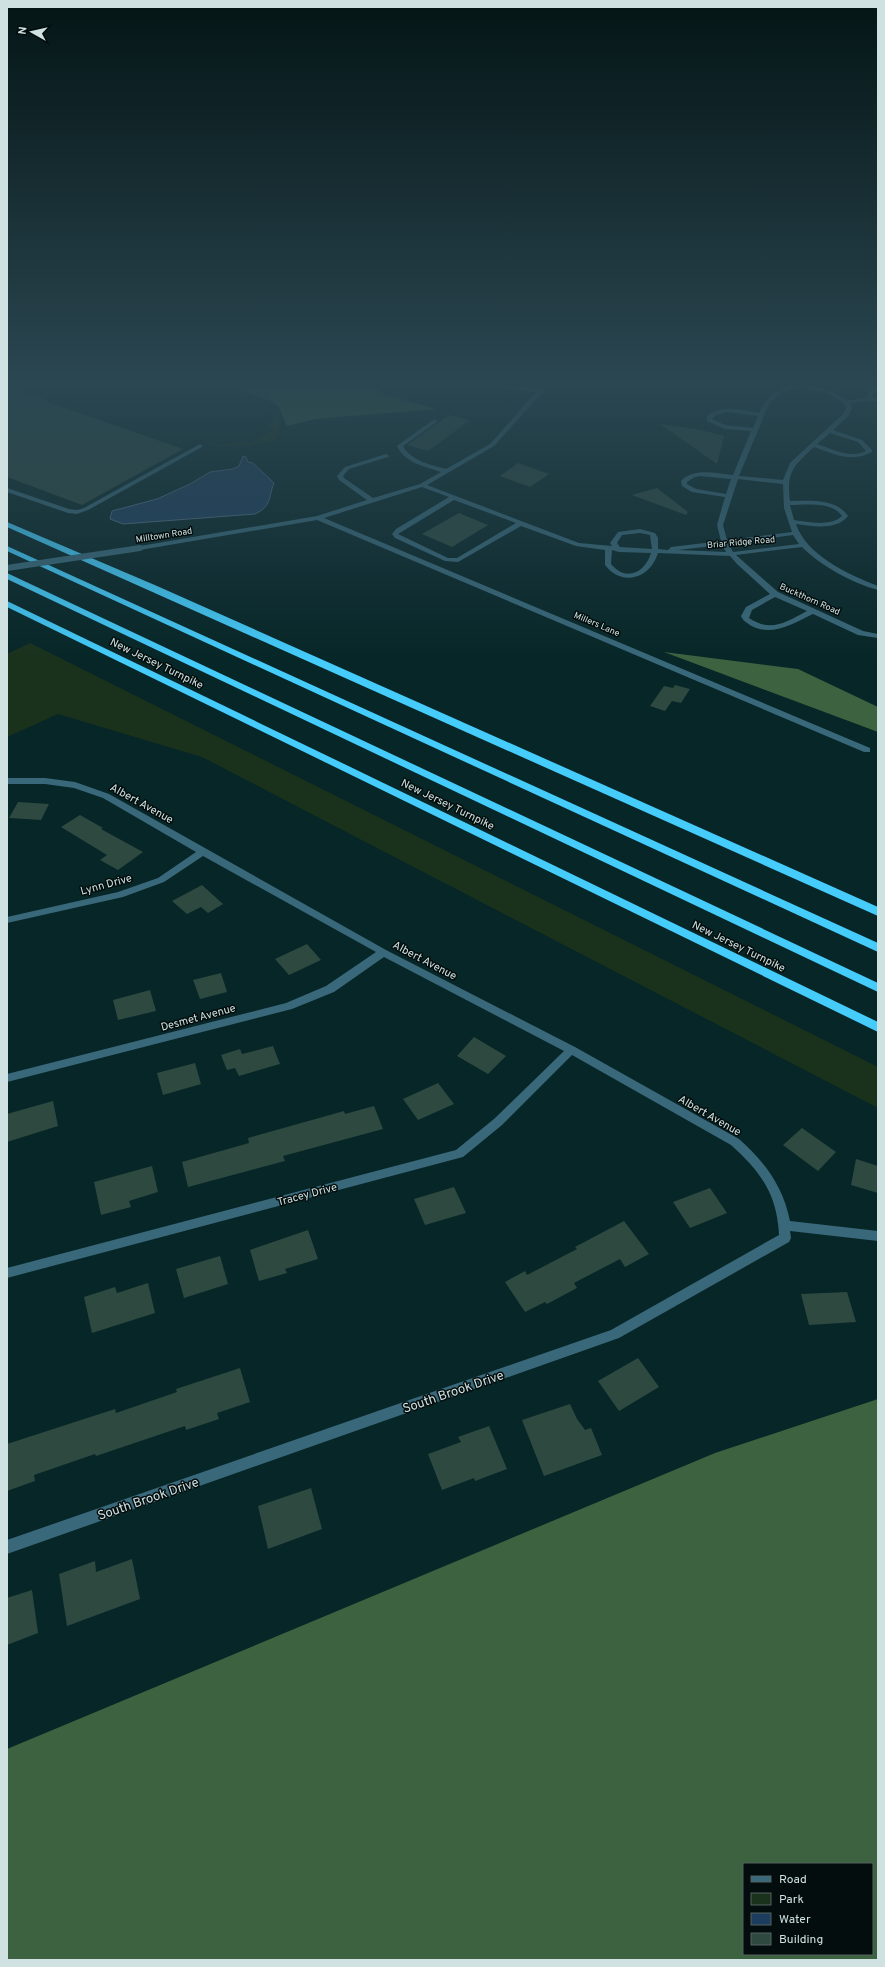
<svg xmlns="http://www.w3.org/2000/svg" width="885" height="1967" font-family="Overpass,sans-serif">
<rect width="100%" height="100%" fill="#072627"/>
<g fill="#1a321c">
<path d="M267,405l10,10 4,19c-6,11 -49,14 -61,12 -6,0 -13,-3 -19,-5l19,4 22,-4 8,2 25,-14 -7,-3 7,-7 -2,-7 -8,-7z"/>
<path d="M30,643l848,424v41l-676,-351 -144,-43 -51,23v-83z"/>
</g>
<g fill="#3c6240" fill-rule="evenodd">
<path d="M227,386h148l8,8 53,15 -121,10 -28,7 -8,-19 -10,-7z"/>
<path d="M664,652l134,17 80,38v25z"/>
<path d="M878,1399v561h-871v-211l708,-296zM744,1864h128v90h-128z"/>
</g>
<path fill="#1d3d5f" stroke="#536e86" d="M243,456l3,1 2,5 5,1 21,20c-6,15 -2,23 -19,31l-132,10 -13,-5 2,-8 45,-12 33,-15 20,-12 23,-3 6,-3z"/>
<g fill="#2e4940">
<path d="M7,387l40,13 -2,1 138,48 -101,56 -75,-28z"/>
<path d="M449,415l21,5 -42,31 -21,-6z"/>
<path d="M660,424l41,6 23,6 -7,28z"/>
<path d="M518,463l31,11 -19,13 -30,-11z"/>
<path d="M657,488l31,24 -2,3 -54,-20z"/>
<path d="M459,513l29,12 -36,22 -30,-13z"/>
<path d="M675,685l15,4 -9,14 -9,-2 -7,10 -15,-5 14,-20 9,2z"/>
<path d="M18,802l31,2 -8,16 -32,-2z"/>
<path d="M80,815l23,13 -2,1 42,23 -25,18 -18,-10 7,-5 -46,-28z"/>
<path d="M202,885l21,19 -15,9 -7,-6 -14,7 -15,-13z"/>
<path d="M307,944l14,16 -32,15 -14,-16z"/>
<path d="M221,973l6,19 -27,7 -7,-19z"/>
<path d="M150,990l6,21 -38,9 -5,-20z"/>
<path d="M474,1037l32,19 -18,18 -31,-18z"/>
<path d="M273,1046l7,18 -41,12 -4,-8 -8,2 -6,-15 19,-6 2,5z"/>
<path d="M195,1063l6,21 -38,11 -6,-22z"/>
<path d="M438,1083l16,21 -36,16 -15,-21z"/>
<path d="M53,1101l5,25 -51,16v-28z"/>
<path d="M374,1106l9,23 -100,27 2,5 -97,26 -6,-25 67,-19 -1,-5 96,-27 1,3z"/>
<path d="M802,1128l34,24 -18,19 -35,-26z"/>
<path d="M856,1159l22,7v27l-27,-8z"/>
<path d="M152,1166l6,26 -29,9 2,6 -30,8 -7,-33z"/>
<path d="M454,1187l12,26 -41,12 -11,-26z"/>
<path d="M710,1188l17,25 -37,15 -17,-26z"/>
<path d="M624,1221l25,33 -24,13 -5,-8 -46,24 3,5 -30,16 -2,-2 -20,10 -20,-30 20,-11 2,4 50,-26 -2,-2z"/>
<path d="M308,1230l10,29 -33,10 2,4 -28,8 -9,-31z"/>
<path d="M220,1256l8,28 -44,14 -8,-29z"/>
<path d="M148,1283l7,30 -63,20 -8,-36 31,-10 2,6z"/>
<path d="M847,1292l9,30 -47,3 -8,-31z"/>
<path d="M638,1358l21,29 -40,24 -21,-30z"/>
<path d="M240,1368l10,34 -33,11 2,6 -33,11 -1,-4 -89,30 -1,-2 -61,21 1,6 -28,10v-47l108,-35 1,4 61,-21 -1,-3z"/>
<path d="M570,1404l7,15 8,11 6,-2 11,27 -58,21 -22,-56z"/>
<path d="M489,1426l18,43 -32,12 -1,-3 -32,12 -14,-36 33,-12 -3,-5z"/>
<path d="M311,1488l11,41 -54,20 -10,-43z"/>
<path d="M132,1559l8,40 -73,27 -8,-52 36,-13 1,11z"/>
<path d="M32,1590l6,43 -31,12v-47z"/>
</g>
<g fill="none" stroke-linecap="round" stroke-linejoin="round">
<g fill="#39687a" fill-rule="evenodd">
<path d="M495,386h14l30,3 3,-3h6l-54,60 -67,39 152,58 33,3 -2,-3 8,-11 22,-3 15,4 3,5v11l10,1 3,-3 50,-6 -4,-16 8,-28 -33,-5 -10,-6 -1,-5c14,-14 34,-7 52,-6l18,-44 -26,-2 -18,-8v-5c15,-12 35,-6 52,-3 13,-30 44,-33 72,-22 6,2 11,7 16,9 5,1 14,-1 19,-2l4,-8 8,-4v4l-7,6 7,4v2l-7,-1 -21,2 2,6 -4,7 -15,14 29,10 10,10v2c-19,11 -39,2 -58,-5 -20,19 -28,24 -24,54 19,0 46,-3 58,15 -12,15 -36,10 -52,8 10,31 53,51 82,62v4c-26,-7 -57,-24 -76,-43l-66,8 42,37 85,39 15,3v4l-20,-3 -45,-21c-19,9 -42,24 -63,11 -4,-3 -7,-4 -9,-9l5,-9 24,-13 -33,-30 -7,-8 -72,-3c-8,26 -36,34 -53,12v-15l-29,-4 -55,-20 -63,36 -13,-1 -50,-23 -3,-4 4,-5 53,-32 -27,-10 -98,31 546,230v4h-6l-547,-232 -177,30 -3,-2 3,-2 177,-30 50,-16 -28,-20 -2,-4 8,-9 41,-13 3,2 -1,1 -39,12 -6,7 1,2 29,20 47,-14 21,-12c-17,-6 -36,-9 -44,-26l1,-1 35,-25h4v2l-34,24c8,15 28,19 43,23l44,-25 46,-52 -38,-4zM803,388c16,2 28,6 41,15l2,6 -3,5 -53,49 -7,17 -44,-4 29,-70c9,-13 20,-17 35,-18zM727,412l31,4 -5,12 -28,-3 -13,-6 4,-4zM830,433l28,9 8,9c-15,8 -34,-2 -49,-7zM700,476l31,3 -5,15 -30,-5 -9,-5v-2l8,-5zM738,479l45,5 1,24 8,24 -65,8 -4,-15zM454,500l62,23 -59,35h-9l-50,-24zM790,505c15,0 42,-4 52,11 -11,11 -34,6 -48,4zM640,533l10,2 2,14 -32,-2 -3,-4 5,-8zM793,535l6,9 -66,8 -4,-8zM722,545l4,7 -48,-2zM612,550l7,2 32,1c-6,20 -25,29 -40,11zM775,597l32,14c-21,11 -36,22 -58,7l3,-8z"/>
<path d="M200,444l3,2 -1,1 -114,63 -11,4 -9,-1 -61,-21v-4l62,21 8,1 7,-2z"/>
<path d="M7,778h38l30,4 34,12 277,156 189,97 164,92c26,23 44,47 51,82l88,10v10l-88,-10 1,7 -2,4 -170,96 -612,216v-14l604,-210 168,-95c-2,-41 -18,-63 -48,-90l-159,-90 -70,70 -39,32 -456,121v-10l449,-118 38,-31 70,-68 -180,-94 -50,35 -42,17 -285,73v-8l279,-71 40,-17 50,-34 -173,-96 -39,26 -41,15 -116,26v-6l111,-25 40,-14 38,-26 -93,-54 -29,-10 -29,-4h-38z"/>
</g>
<g fill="#45ccfb" fill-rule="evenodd">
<path d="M7,522l150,64 721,321v9l-871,-389z"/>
<path d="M7,546l871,397v9l-871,-401z"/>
<path d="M7,573l871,410v9l-871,-413z"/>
<path d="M7,601l871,421v10l-871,-425z"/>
</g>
<path stroke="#39687a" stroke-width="6" d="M7,568l133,-20"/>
</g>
<linearGradient id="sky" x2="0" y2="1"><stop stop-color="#041515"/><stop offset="0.58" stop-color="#2b4752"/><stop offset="1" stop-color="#2b4752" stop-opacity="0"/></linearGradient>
<rect width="885" height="661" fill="url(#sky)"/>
<g text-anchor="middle" stroke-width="3" stroke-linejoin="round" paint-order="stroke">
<g font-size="9" fill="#d0e1e1" stroke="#030d0d">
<text transform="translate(164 535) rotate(-9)" y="3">Milltown Road</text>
<text transform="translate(741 542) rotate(-5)" y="3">Briar Ridge Road</text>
<text transform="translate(810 599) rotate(24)" y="3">Buckthorn Road</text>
<text transform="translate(597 624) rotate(23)" y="3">Millers Lane</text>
</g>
<g font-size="11" fill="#d0e1e1" stroke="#030d0d">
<text transform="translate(157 663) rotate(26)" y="4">New Jersey Turnpike</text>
<text transform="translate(142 803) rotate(29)" y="4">Albert Avenue</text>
<text transform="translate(448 804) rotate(26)" y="4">New Jersey Turnpike</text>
<text transform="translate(106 884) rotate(-15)" y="4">Lynn Drive</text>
<text transform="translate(739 946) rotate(26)" y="4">New Jersey Turnpike</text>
<text transform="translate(425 960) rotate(28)" y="4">Albert Avenue</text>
<text transform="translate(198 1017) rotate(-15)" y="4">Desmet Avenue</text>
<text transform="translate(710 1115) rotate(30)" y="4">Albert Avenue</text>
<text transform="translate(307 1194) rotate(-15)" y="4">Tracey Drive</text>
</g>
<g font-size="13" fill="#d0e1e1" stroke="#030d0d">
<text transform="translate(453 1391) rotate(-19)" y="5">South Brook Drive</text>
<text transform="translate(148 1498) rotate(-19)" y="5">South Brook Drive</text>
</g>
</g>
<rect width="885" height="1967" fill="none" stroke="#d0e1e1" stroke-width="16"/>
<rect x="743" y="1863" width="130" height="92" fill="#030d0d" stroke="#556262"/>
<rect x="751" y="1876" width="20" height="6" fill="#39687a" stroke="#556262"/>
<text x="779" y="1883" font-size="12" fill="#d0e1e1">Road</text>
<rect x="751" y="1893" width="20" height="12" fill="#1a321c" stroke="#556262"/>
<text x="779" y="1903" font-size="12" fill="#d0e1e1">Park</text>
<rect x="751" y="1913" width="20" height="12" fill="#1d3d5f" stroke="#556262"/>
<text x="779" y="1923" font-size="12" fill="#d0e1e1">Water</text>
<rect x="751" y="1933" width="20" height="12" fill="#2e4940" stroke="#556262"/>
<text x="779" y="1943" font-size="12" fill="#d0e1e1">Building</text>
<g transform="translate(32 32) rotate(278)" stroke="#030d0d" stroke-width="3" paint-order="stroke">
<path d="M0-3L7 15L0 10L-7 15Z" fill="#d0e1e1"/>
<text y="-6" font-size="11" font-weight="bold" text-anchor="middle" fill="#d0e1e1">N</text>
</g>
</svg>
